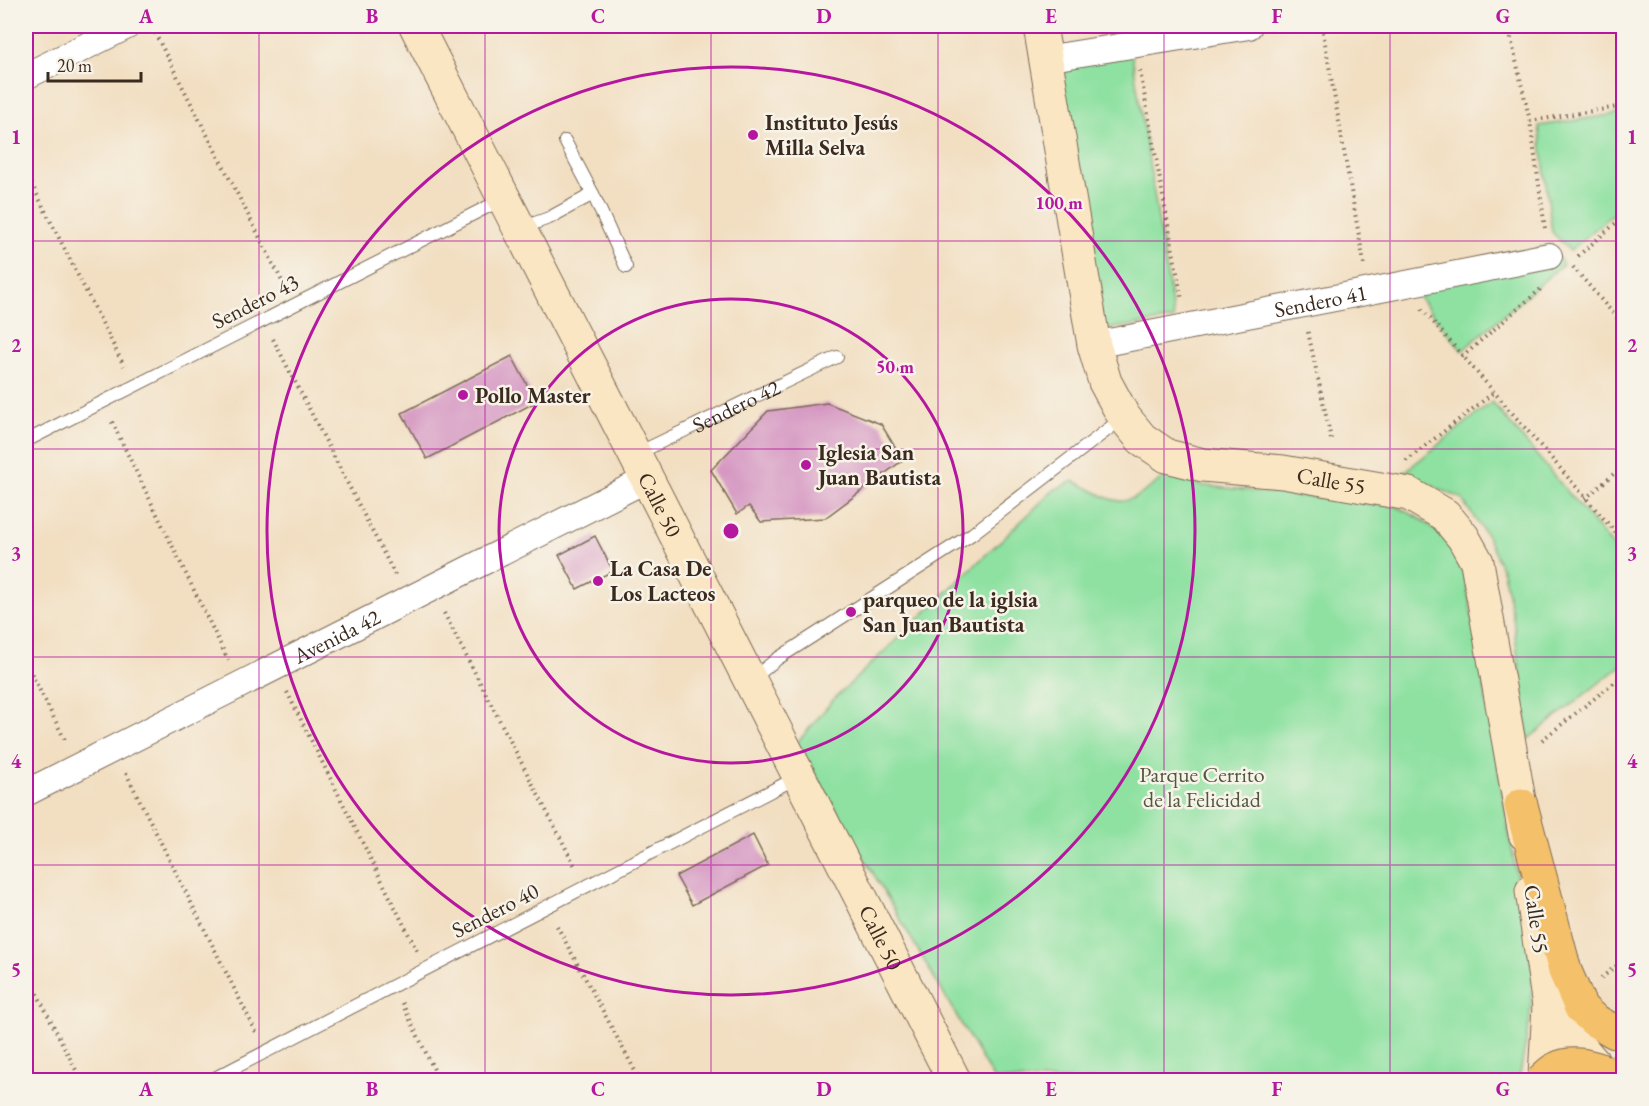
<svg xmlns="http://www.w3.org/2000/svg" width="1649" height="1106" font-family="'EB Garamond',serif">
<rect width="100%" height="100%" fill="#f7f3e8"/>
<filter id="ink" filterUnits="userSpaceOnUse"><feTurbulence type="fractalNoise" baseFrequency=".0167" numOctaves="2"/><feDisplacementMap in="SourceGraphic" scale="12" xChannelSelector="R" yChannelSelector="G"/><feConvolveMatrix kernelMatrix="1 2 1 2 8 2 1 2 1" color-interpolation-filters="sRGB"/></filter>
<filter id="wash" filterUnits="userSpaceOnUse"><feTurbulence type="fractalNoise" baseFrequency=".008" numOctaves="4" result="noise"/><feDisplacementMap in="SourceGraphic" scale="24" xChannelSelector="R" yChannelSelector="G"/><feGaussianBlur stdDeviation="1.35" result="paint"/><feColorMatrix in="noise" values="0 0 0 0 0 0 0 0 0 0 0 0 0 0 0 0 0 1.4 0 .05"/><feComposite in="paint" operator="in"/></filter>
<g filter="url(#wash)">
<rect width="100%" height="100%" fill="#f2dfc2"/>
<g fill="#8ee1a1" stroke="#648660" stroke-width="1.5">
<path d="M1130,42l44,277 -73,11 -46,-276z"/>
<path d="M1623,113v92l-53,46 -18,-19 -13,-106z"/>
<path d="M1550,245l13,19 -101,87 -52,-65z"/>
<path d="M1492,402l131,156v106l-95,75 -15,-122 -10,-45 -16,-36 -26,-38 -59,-24z"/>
<path d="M1167,475l31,10 197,21c40,18 57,34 71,76l67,390 -3,46 -11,62h-525l-197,-337 36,-43 221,-210 19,-9c13,5 23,12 35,17 22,11 42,-11 59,-23z"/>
</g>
<g id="blocks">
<g fill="#d391c0">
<path d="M512,356l24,46 -109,57 -25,-46z"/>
<path d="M827,403l54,21 22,36 -78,58 -64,4 -12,-16 -12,8 -26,-44 57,-59z"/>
<path d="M595,536l18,35 -36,18 -18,-34z"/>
<path d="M753,835l15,30 -76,40 -16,-29z"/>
</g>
</g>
</g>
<g filter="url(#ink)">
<use href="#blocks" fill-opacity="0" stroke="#7b6957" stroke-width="1.5"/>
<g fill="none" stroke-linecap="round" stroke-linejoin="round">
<g stroke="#7b6957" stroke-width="14">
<g id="lane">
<path d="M565,141l28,53 33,73"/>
<path d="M521,228l28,-10 44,-24"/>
<path d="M26,441l477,-242"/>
<path id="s1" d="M636,454l201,-97"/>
<path d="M751,680l26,-21 195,-125 152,-117"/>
<path d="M211,1080l587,-303"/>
</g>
</g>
<g stroke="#7b6957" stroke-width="28">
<g id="street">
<path d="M1045,59l204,-33"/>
<path d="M26,76l101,-50"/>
<path id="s2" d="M1094,345l455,-89"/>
<path id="s3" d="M26,793l621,-314"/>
</g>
</g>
<g stroke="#7b6957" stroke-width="35">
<g id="secondary">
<path id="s4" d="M416,26l538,1054"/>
<path id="s5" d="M1040,26l54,319 11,37 19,35 18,22 25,17 36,9 80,7 126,22 36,21 18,22 14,25 48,272"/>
<path d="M1532,891l17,115 -4,71"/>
<path d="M1549,1006l17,25 31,36"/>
</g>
</g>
<g stroke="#7b6957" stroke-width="35">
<path id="primary" d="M1521,805l44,166 16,37 13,12 21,12h9"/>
</g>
<g stroke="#7b6957" stroke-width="4" stroke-dasharray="1.5 4.5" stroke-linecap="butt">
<path d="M1322,26l42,238"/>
<path d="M1508,26l22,95 15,107"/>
<path d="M155,33l129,252"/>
<path d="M1140,71l42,229"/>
<path d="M1530,121l94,-15"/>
<path d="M26,173l98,193"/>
<path d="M1578,256l46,-40"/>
<path d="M1573,267l51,59"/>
<path d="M1422,309l202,233"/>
<path d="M1308,332l23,107"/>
<path d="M273,339l122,236"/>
<path d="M1462,357l81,-70"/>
<path d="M112,422l116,238"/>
<path d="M1406,461l87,-68"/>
<path d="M1585,499l39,-34"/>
<path d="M444,613l132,255"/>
<path d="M26,663l40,79"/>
<path d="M287,692l130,259"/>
<path d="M1542,740l82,-65"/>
<path d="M126,773l130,259"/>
<path d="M557,926l83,154"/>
<path d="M26,972l55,108"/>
<path d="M1601,978l23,-18"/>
<path d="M402,1003l37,77"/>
</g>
<use href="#lane" stroke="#fff" stroke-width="12"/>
<use href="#street" stroke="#fff" stroke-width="26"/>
<use href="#secondary" stroke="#fbe6c3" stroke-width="33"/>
<use href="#primary" stroke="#f4c16a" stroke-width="33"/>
<g stroke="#7b6957" stroke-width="35" stroke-linecap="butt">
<path id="primary-bridge" d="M1543,1080c21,-26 55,-13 79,0"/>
</g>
<use href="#primary-bridge" stroke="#f4c16a" stroke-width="33"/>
</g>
</g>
<path fill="none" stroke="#b5179e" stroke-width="1.5" stroke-opacity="0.55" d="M259,26v1054M485,26v1054M711,26v1054M938,26v1054M1164,26v1054M1390,26v1054M26,241h1598M26,449h1598M26,657h1598M26,865h1598"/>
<g fill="none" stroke="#b5179e" stroke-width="3">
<circle cx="731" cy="531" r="232"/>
<circle cx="731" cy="531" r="464"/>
</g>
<g fill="#b5179e" stroke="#f7f3e8" stroke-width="2">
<circle cx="753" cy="135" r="6"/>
<circle cx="463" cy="395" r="6"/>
<circle cx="806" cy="465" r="6"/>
<circle cx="598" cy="581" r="6"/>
<circle cx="851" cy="612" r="6"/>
</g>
<g text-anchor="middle" stroke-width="5" stroke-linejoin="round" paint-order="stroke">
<g font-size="22" font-weight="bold" fill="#3b2a1e" stroke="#f7f3e8" text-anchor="start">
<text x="765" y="130">Instituto Jesús<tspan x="765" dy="25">Milla Selva</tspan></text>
<text x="475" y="403">Pollo Master</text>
<text x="818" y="460">Iglesia San<tspan x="818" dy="25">Juan Bautista</tspan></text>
<text x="610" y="576">La Casa De<tspan x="610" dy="25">Los Lacteos</tspan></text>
<text x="863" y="607">parqueo de la iglsia<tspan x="863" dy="25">San Juan Bautista</tspan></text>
</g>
<g font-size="22" fill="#3b2a1e" stroke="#f7f3e8">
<text transform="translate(255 301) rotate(-27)" y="8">Sendero 43</text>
<text dy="8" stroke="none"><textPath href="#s2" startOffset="231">Sendero 41</textPath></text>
<text dy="8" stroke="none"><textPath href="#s1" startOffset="111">Sendero 42</textPath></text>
<text dy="8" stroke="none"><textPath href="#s5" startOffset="627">Calle 55</textPath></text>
<text dy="8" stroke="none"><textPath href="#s4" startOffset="537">Calle 50</textPath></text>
<text dy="8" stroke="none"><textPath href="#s3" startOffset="348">Avenida 42</textPath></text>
<text transform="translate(495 910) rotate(-27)" y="8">Sendero 40</text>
<text transform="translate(1537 919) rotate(82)" y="8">Calle 55</text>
<text dy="8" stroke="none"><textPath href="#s4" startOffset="1023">Calle 50</textPath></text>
</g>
<g font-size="22" fill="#50583f" stroke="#f7f3e8">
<text x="1202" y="782">Parque Cerrito<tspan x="1202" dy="25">de la Felicidad</tspan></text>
</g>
</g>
<circle cx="731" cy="531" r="9" fill="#b5179e" stroke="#f7f3e8" stroke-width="3"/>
<g font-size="18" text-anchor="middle" font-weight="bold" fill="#b5179e" stroke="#f7f3e8" stroke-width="5" stroke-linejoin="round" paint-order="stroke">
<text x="1059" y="209">100 m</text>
<text x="895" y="373">50 m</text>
</g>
<rect width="1649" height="1106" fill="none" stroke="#f7f3e8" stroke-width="66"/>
<path d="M48 72v9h93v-9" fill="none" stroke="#3b2a1e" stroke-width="3"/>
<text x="57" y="72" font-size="18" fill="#3b2a1e" stroke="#f7f3e8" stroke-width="4.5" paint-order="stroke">20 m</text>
<rect x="33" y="33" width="1583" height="1040" fill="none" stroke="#b5179e" stroke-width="2"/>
<g font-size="20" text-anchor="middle" font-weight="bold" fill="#b5179e">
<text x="146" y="23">A</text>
<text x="372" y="23">B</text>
<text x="598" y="23">C</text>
<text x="824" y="23">D</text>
<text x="1051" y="23">E</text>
<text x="1277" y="23">F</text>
<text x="1503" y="23">G</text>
<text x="16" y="144">1</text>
<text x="1632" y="144">1</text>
<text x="16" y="352">2</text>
<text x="1632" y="352">2</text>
<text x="16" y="560">3</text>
<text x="1632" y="560">3</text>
<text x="16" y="768">4</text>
<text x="1632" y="768">4</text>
<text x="16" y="976">5</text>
<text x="1632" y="976">5</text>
<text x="146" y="1096">A</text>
<text x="372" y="1096">B</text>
<text x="598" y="1096">C</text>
<text x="824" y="1096">D</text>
<text x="1051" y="1096">E</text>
<text x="1277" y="1096">F</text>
<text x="1503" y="1096">G</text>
</g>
</svg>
